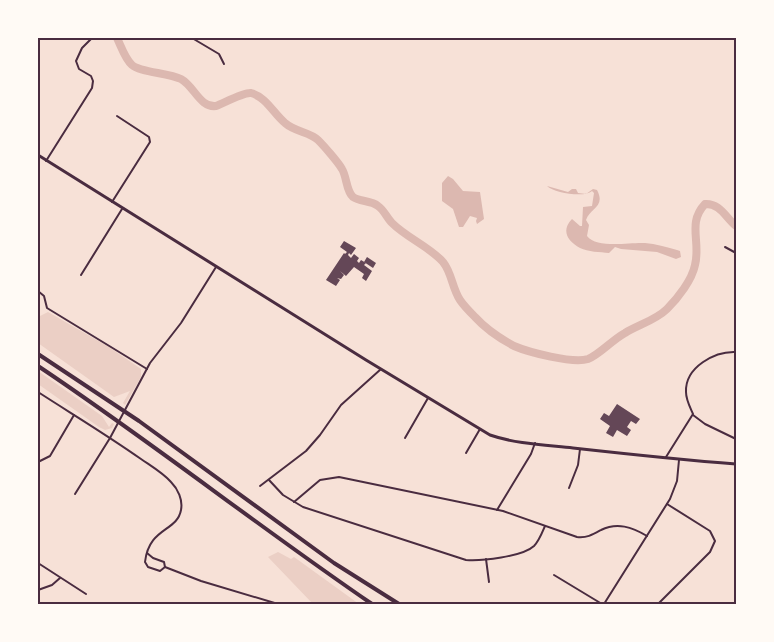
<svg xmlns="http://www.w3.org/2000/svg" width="774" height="642" font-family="'Space Grotesk',sans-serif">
<rect width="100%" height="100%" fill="#f7e1d7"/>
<g fill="#ebcfc5">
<path d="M48,312l61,35 32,22v8l-16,28 -2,-2 7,-12 -16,6 -76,-54v-26z"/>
<path d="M38,371l64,45 7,11 3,-4 2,1 -2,4 -7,2 -6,-3 -61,-43z"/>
<path d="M278,552l13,7 3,-2 65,47h-46l-45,-47z"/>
</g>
<g fill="#dcb8b0">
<path d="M448,176l5,3 10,12 17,1 4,27 -7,5 -1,-3 1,-3 -7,-2 -7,11h-4l-6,-18 -11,-8v-18z"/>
<path d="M547,186l21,6 4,-3h4l2,4 8,1 7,-5 4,1c9,17 -7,18 -11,30l3,5 -2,11c10,13 43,6 58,7 11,1 21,4 32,7l3,1 1,6 -5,2 -19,-7 -36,-3 -6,-2 -6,6c-9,-1 -21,-1 -29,-5 -13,-7 -19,-18 -8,-29l8,7h2l1,-19 9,-1 2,-13 -2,-2c-7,7 -38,2 -45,-5z"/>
</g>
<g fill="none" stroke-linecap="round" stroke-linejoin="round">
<path stroke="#dcb8b0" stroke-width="8" d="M117,38c4,8 8,21 15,27 7,7 37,8 49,14 13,7 19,29 35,27 8,-3 28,-14 35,-13 15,4 23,21 34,30 10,9 25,9 33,17 6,6 20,22 24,29 5,8 4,22 11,28 7,5 18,3 25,9 6,4 9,12 14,17 15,15 38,24 51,39 9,11 9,26 17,38 4,6 10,12 15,17 10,11 26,22 39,29 14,6 59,18 74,13 11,-4 24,-19 37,-26 13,-8 31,-13 42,-24 11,-11 25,-29 28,-44 6,-23 -8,-42 10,-61 15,-1 21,14 31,22"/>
</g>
<g fill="#644757">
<path d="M344,241l12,7 -5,7 -2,-2 -1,2 3,3 3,-4 5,4 -2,3 2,2 2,-3 5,3 -2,2 8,6 -6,10 -4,-3 2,-4 -10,-7 -8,9 -6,-5 4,4 -3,4 -4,-1 3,2 -4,6 -10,-6 18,-27 1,1 2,-2 -7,-5z"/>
<path d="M367,257l9,6 -3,5 -9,-6z"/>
<path d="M617,404l23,15 -4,5 -5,-3 -4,6 4,3 -4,6 -10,-6 -4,7 -7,-4 4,-7 -10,-7 4,-6 5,3z"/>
</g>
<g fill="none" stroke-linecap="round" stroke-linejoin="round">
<g stroke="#4a2c40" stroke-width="2">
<path d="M192,38l27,16 5,10"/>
<path d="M46,161l46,-73 1,-7 -2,-5 -12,-7 -3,-8 6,-13 10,-10"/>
<path d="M112,202l38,-60 -1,-5 -3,-2 -29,-19"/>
<path d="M725,247l11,6"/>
<path d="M81,275l41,-66"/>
<path d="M38,291l6,5 3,12 100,61"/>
<path d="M38,392c34,22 69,43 103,67 10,7 22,14 30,23 7,7 12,18 10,28 -4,22 -32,17 -36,52l3,5 12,4 5,-4 36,14 77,23"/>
<path d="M693,415l12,9 31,15"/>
<path d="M405,438l23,-40"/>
<path d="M466,453l14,-24"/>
<path d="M666,457l27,-43c-3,-7 -7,-14 -7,-22 -1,-25 29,-41 50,-40"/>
<path d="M38,462l12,-6 24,-41"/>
<path d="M269,480l14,15 20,12 163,53c15,1 56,-3 68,-14 5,-5 8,-13 11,-20"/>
<path d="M260,486l46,-35 14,-16 21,-30 40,-36"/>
<path d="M569,488l9,-23 2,-16"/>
<path d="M75,494l35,-56 40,-75 31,-40 35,-56"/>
<path d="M294,502l26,-22 19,-3 164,34 74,26c10,1 15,-2 24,-7 16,-8 31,-3 46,6"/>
<path d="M497,510l34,-56 4,-11"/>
<path d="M147,553l6,5 11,4 1,5"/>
<path d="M486,559l3,23"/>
<path d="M38,563l48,31"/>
<path d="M554,575l48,29"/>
<path d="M38,590l14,-5 8,-7"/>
<path d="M604,604l66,-105 7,-18 2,-21"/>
<path d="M658,604l52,-52 5,-11 -5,-10 -43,-27"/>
</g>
<path stroke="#4a2c40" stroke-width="3" d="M38,155l328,205 124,75c26,9 55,10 83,13 54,6 109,12 163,16"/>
<g stroke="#4a2c40" stroke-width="4">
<path d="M38,354l101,67 195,142 65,41"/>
<path d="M38,366c114,76 221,161 334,238"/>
</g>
</g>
<rect width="774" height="642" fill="none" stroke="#fffaf5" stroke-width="78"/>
<rect x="39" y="39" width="696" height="564" fill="none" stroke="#4a2c40" stroke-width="2"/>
</svg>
